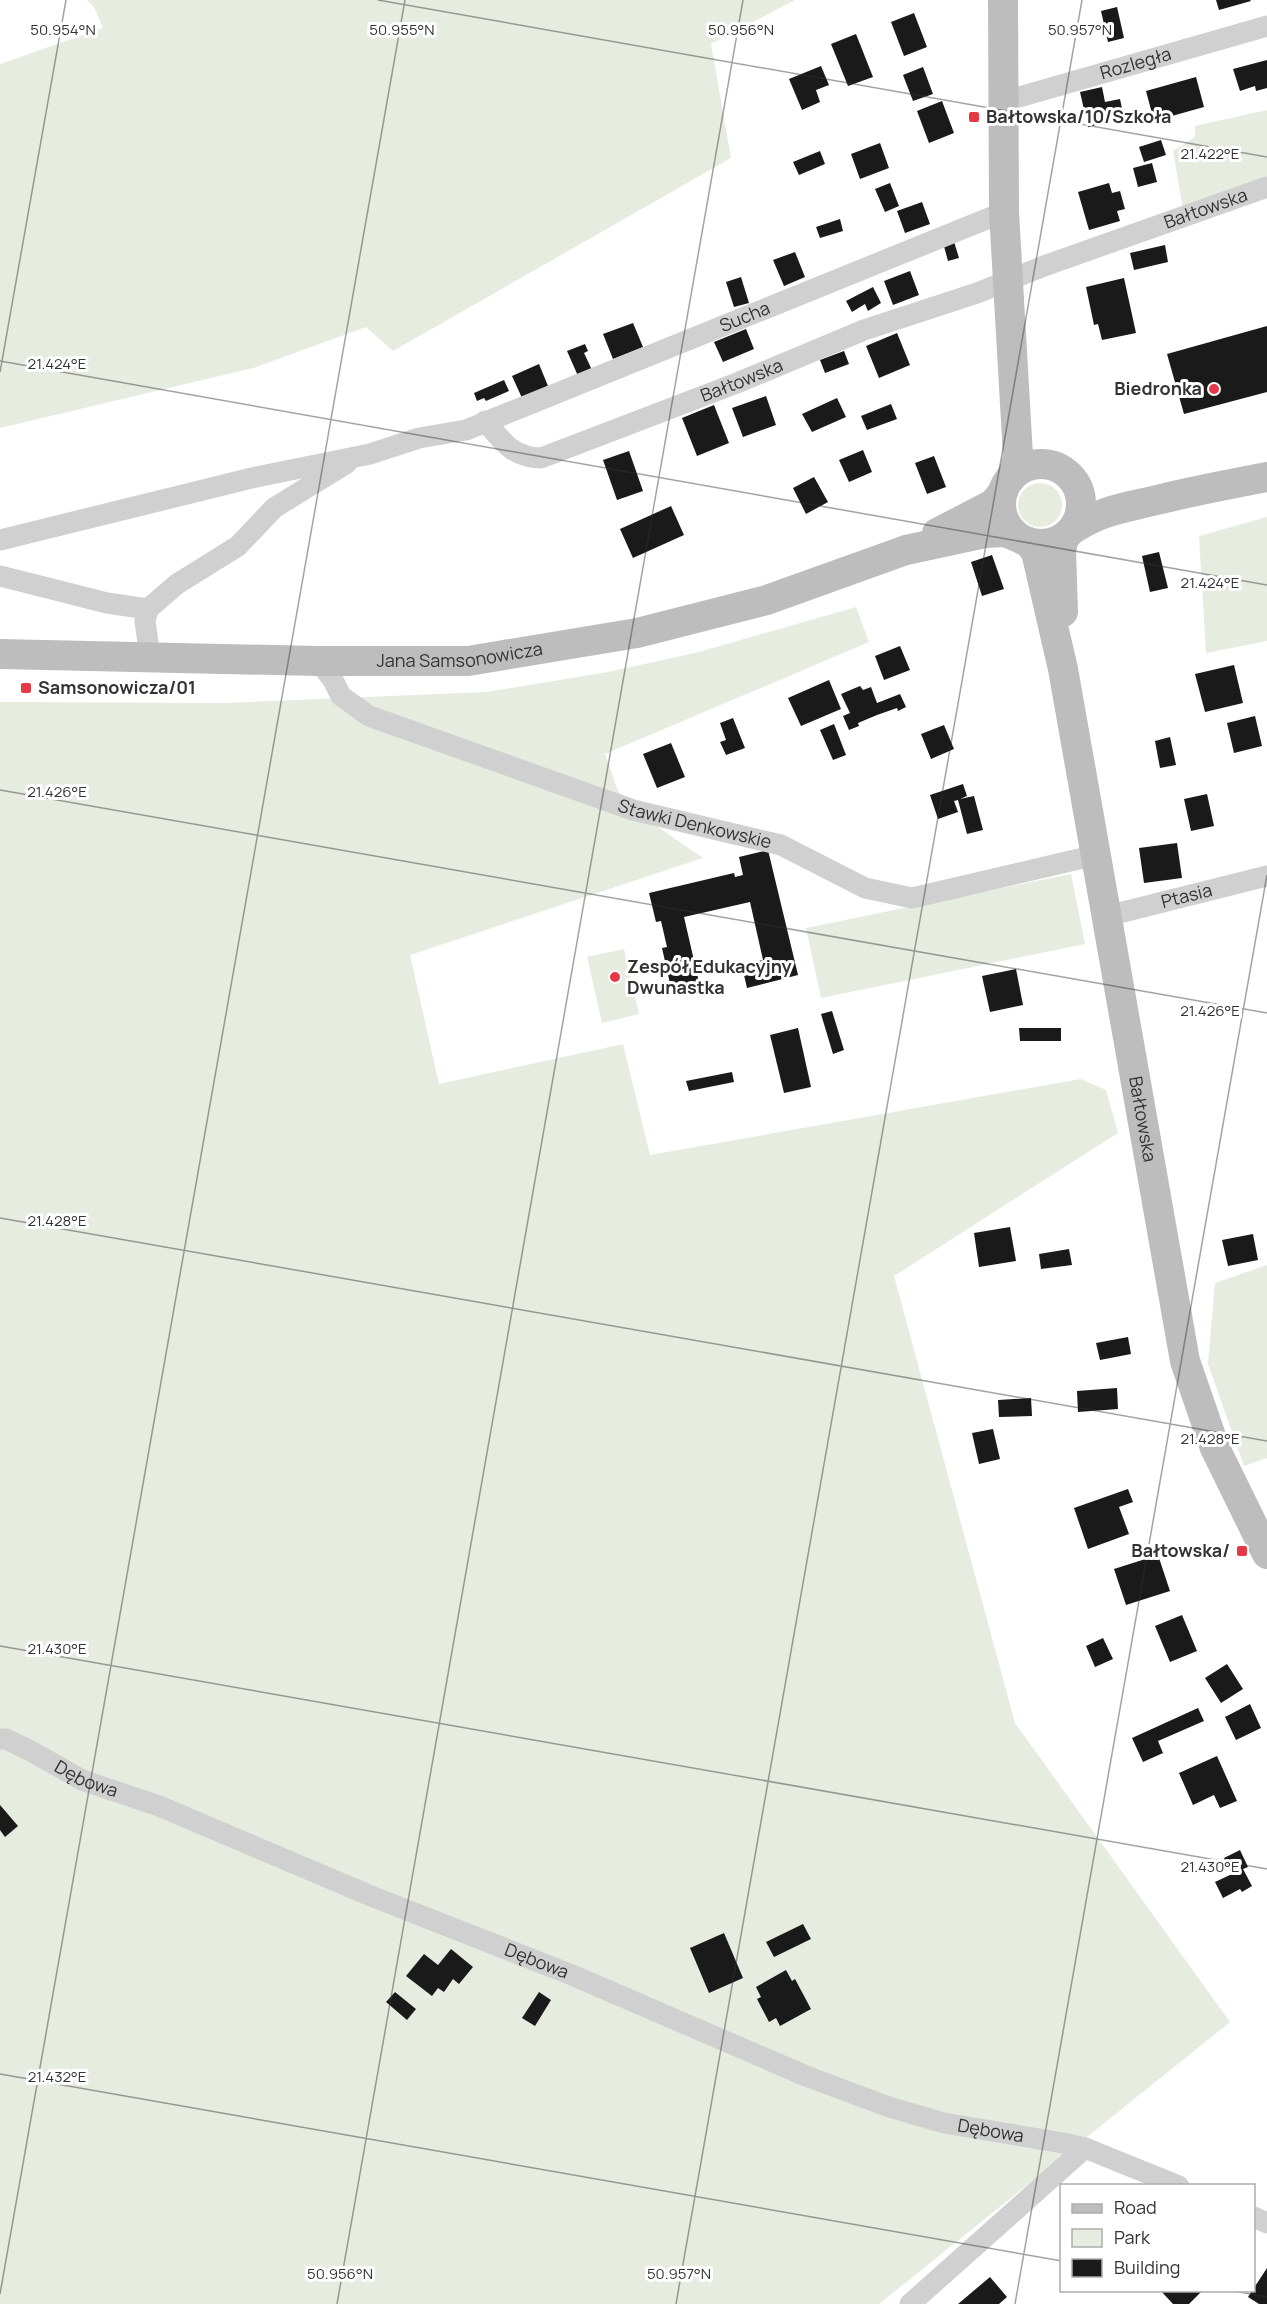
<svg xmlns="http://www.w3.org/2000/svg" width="1267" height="2304" font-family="Manrope,sans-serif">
<rect width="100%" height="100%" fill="#fff"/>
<g fill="#e6ecdf">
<path d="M87,0h708l-84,44 20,114 -338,193 -27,-24 -113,41 -253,60v-364l103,-36 -9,-21z"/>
<path d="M1267,110v73l-84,26 -10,-58 22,-14v-11z"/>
<circle cx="1040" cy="505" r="22"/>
<path d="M1267,517v124l-61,12 -7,-117z"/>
<path d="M856,607l13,35 -264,112 13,37 15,19 70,48 -293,97 29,129 184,-40 27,111 431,-76 25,11 12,43 -224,143 121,447 215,299 -351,282h-879v-1602l226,1 260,-11 122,-20 91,-20z"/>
<path d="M1071,874l14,70 -264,54 -15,-70z"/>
<path d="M624,949l15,65 -37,9 -15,-66z"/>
<path d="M1267,1265v193l-23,8 -36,-102 7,-81z"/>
</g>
<g fill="#1a1a1a">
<path d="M1216,0h34l1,1 -32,9z"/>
<path d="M1117,7l7,31 -16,4 -7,-31z"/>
<path d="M914,13l13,34 -23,9 -13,-34z"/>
<path d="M856,34l17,43 -25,9 -17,-42z"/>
<path d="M1267,60v28l-11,3 -1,-5 -15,5 -7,-22z"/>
<path d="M821,66l8,19 -13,5 4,12 -18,8 -13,-31z"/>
<path d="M923,67l10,27 -20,7 -10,-26z"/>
<path d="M1196,77l8,30 -50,14 -8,-30z"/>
<path d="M1102,87l3,15 15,-3 4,19 -36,9 -8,-35z"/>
<path d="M942,101l12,32 -25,10 -12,-32z"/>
<path d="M1161,140l5,15 -22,7 -5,-15z"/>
<path d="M880,143l9,25 -29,11 -9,-25z"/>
<path d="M820,151l5,13 -26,11 -6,-13z"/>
<path d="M1152,163l5,19 -19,5 -5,-19z"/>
<path d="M890,183l9,23 -14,6 -10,-23z"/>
<path d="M1109,183l3,10 8,-2 5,18 -8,2 3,10 -31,9 -11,-38z"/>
<path d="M922,202l8,22 -25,9 -8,-22z"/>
<path d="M840,219l3,12 -23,7 -4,-11z"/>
<path d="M952,235l7,23 -11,3 -6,-22z"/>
<path d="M1165,245l3,17 -34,8 -4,-17z"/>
<path d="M795,252l10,25 -21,9 -11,-26z"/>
<path d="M910,271l9,24 -26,10 -9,-24z"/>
<path d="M741,277l8,26 -15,4 -8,-25z"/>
<path d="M1124,278l12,55 -34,7 -4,-16 -4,1 -8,-38z"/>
<path d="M873,287l8,16 -13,8 -3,-7 -13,8 -6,-11z"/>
<path d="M633,323l10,24 -30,12 -10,-25z"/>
<path d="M1267,326v66l-83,22 -17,-60z"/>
<path d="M746,329l8,20 -31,13 -9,-20z"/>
<path d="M897,333l13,32 -31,13 -13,-32z"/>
<path d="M585,344l3,7 -4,2 8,17 -14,6 -11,-25z"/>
<path d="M844,351l5,13 -24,9 -5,-13z"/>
<path d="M539,364l9,22 -26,12 -10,-22z"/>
<path d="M504,380l5,11 -23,10 -2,-3 -7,3 -3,-8z"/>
<path d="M766,396l10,29 -33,12 -11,-29z"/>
<path d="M837,398l9,19 -34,15 -10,-18z"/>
<path d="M891,404l6,15 -30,11 -6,-14z"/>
<path d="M714,405l15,38 -32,13 -15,-38z"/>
<path d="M863,450l9,22 -23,10 -10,-22z"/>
<path d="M629,451l14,40 -26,9 -14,-40z"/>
<path d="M934,456l12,31 -19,7 -12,-31z"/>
<path d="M814,477l14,25 -22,12 -13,-26z"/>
<path d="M671,506l13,29 -51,23 -13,-29z"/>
<path d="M1159,552l9,36 -18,4 -8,-36z"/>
<path d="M992,555l12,34 -22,7 -11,-34z"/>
<path d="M900,646l10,24 -26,10 -9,-24z"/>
<path d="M1234,665l9,38 -38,9 -10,-38z"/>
<path d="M829,680l12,29 -40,17 -13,-28z"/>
<path d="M860,686l3,4 8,-3 6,16 23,-9 6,13 -8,4 -1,-3 -20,7 -19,8 1,3 -10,4 -6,-14 7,-3 -9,-19z"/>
<path d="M1255,716l7,30 -28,7 -7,-30z"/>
<path d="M733,718l12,30 -19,7 -6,-13 6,-2 -6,-17z"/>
<path d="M834,724l12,31 -13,5 -13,-30z"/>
<path d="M944,725l10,24 -23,10 -10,-25z"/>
<path d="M1170,737l6,28 -16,3 -5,-27z"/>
<path d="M671,743l14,34 -28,11 -14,-34z"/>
<path d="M963,784l4,12 -7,3 14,-3 9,34 -16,4 -9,-34 -4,1 4,11 -20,7 -8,-24z"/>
<path d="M1207,794l7,32 -23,5 -7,-32z"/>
<path d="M1177,843l5,35 -38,5 -5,-35z"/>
<path d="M768,850l30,125 -51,13 -3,-13 16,-4 -2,-10 5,-1 -13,-58 -66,15 17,74 -28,6 -11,-49 5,-1 -6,-26 -5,1 -7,-29 85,-20 1,4 8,-2 -4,-18z"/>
<path d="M1016,969l7,36 -33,7 -8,-36z"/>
<path d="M832,1011l12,39 -11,4 -12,-40z"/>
<path d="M798,1028l13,59 -27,6 -14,-58z"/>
<path d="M1019,1028h42v13h-41z"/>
<path d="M732,1072l2,10 -45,9 -3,-10z"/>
<path d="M1010,1227l6,34 -37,6 -5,-34z"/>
<path d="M1253,1234l5,26 -30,6 -6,-26z"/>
<path d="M1069,1249l3,16 -31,4 -2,-15z"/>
<path d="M1128,1337l3,17 -31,6 -4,-17z"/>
<path d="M1117,1388l1,21 -40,3 -1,-21z"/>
<path d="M1031,1398l1,18 -33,1 -1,-17z"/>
<path d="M993,1429l7,30 -21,5 -7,-31z"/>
<path d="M1128,1489l5,13 -14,5 10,27 -41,15 -14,-41z"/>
<path d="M1158,1555l12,36 -44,14 -12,-36z"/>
<path d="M1182,1615l15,36 -27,11 -15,-36z"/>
<path d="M1103,1638l10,21 -18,8 -9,-21z"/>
<path d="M1227,1664l16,25 -22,14 -16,-25z"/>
<path d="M1250,1704l11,24 -25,12 -11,-23z"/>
<path d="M1198,1708l6,13 -46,20 5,12 -20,9 -11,-24z"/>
<path d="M1217,1756l20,45 -17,7 -6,-13 -21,10 -14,-32z"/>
<path d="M0,1805l18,21 -13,11 -5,-7z"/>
<path d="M1240,1850l8,17 -5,2 9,17 -10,6 -2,-3 -17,9 -8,-16 17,-8 -8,-16z"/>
<path d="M803,1924l8,15 -37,18 -8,-15z"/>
<path d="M724,1933l19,45 -34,15 -19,-45z"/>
<path d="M451,1949l22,18 -14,17 -6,-5 -9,13 -6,-4 -6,8 -26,-20 18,-22 14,11z"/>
<path d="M786,1970l6,11 3,-2 16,30 -31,17 -4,-8 -7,4 -12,-23 4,-2 -5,-10z"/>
<path d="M395,1992l21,17 -9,11 -21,-18z"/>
<path d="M539,1992l12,8 -16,26 -13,-8z"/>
<path d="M1267,2268v36h-8l-11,-7z"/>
<path d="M990,2277l17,20 -8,7h-41z"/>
<path d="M1160,2290h43l-14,14h-16z"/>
</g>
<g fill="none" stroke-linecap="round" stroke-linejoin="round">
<g stroke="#d0d0d0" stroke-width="21">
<path id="s1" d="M1005,101l262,-75"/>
<path id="s2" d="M485,421c18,21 27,36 56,37l196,-75 127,-53 113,-37 67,-27 223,-79"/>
<path id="s3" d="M0,540l256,-63 114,-23 49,-16 47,-8 538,-218"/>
<path d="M0,576l107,27 41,6 -3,12 5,36"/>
<path d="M148,609l29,-25 61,-38 36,-38 73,-45"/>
<path id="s4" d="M318,661l15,19 8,16 28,20 264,94 148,35 84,43 47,10 184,-43"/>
<path id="s5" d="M1107,916l160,-40"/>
<path id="s6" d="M0,1739h6l23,11 53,30 77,26 212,90 201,79 234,101 83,31 55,16 119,20 22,5 94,38"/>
<path d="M1254,2217l13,6"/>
<path d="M910,2304l175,-156"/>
</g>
<g stroke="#bdbdbd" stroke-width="30">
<path d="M1003,0l1,212 14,244 -3,13 -5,10"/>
<circle cx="1041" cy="504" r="40"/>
<path d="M1073,529c29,-19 51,-21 84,-29 36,-9 73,-16 110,-23"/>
<path d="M937,533l56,-29 10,-12"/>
<path id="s7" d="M1028,542l8,10 27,117 122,692 30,87 52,106"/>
<path d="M1063,612l-2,-62 3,-12"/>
<path id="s8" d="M0,654l318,7h150l169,-28 130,-33 139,-50 79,-17 20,-1 12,5"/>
</g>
</g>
<path fill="none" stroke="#333" stroke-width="1.5" stroke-opacity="0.45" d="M378,0l889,157M0,361l1267,224M0,372l66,-372M0,790l1267,223M0,1218l1267,223M0,1646l1267,223M0,2074l1062,187M1228,2290l39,7M0,2294l405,-2294M337,2304l406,-2304M676,2304l406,-2304M1015,2304l252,-1429"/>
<g fill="#e63946" stroke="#fff" stroke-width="2">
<rect x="968" y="111" width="12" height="12" rx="3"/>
<circle cx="1214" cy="389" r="6"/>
<rect x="20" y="682" width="12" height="12" rx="3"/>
<circle cx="615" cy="977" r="6"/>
<rect x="1236" y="1545" width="12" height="12" rx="3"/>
</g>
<g text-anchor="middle" stroke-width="6" stroke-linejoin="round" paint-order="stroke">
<g font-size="18" fill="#333" stroke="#fff">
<text dy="6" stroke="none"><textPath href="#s1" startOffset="136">Rozległa</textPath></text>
<text dy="6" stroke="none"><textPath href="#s2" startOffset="780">Bałtowska</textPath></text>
<text dy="6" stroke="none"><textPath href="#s3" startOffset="780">Sucha</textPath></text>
<text dy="6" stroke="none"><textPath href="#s2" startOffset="285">Bałtowska</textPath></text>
<text dy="6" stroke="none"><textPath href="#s8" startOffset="460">Jana Samsonowicza</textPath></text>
<text dy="6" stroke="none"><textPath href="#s4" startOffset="420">Stawki Denkowskie</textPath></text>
<text dy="6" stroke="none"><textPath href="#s5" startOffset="82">Ptasia</textPath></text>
<text dy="6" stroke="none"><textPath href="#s7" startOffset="590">Bałtowska</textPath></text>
<text dy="6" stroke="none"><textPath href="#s6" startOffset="96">Dębowa</textPath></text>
<text dy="6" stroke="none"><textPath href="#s6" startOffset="582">Dębowa</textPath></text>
<text dy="6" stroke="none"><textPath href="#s6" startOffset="1068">Dębowa</textPath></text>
</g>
<g font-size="18" font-weight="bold" fill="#333" stroke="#fff" text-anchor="start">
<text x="986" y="123">Bałtowska/10/Szkoła</text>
<text x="1202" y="395" text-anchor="end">Biedronka</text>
<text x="38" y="694">Samsonowicza/01</text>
<text x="627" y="973">Zespół Edukacyjny<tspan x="627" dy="21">Dwunastka</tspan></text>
<text x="1230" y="1557" text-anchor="end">Bałtowska/</text>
</g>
</g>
<g font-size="15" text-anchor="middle" fill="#333" stroke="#fff" stroke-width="6" stroke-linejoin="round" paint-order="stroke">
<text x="63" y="35">50.954°N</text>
<text x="402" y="35">50.955°N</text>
<text x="741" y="35">50.956°N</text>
<text x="1080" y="35">50.957°N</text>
<text x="1210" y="159">21.422°E</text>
<text x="57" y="369">21.424°E</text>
<text x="1210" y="588">21.424°E</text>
<text x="57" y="797">21.426°E</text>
<text x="1210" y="1016">21.426°E</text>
<text x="57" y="1226">21.428°E</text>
<text x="1210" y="1444">21.428°E</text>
<text x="57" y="1654">21.430°E</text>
<text x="1210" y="1872">21.430°E</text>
<text x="57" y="2082">21.432°E</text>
<text x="340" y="2279">50.956°N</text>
<text x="679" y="2279">50.957°N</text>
</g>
<rect x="1060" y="2184" width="195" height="108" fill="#ffffff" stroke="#adadad" stroke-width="1.5"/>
<rect x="1072" y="2204" width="30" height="9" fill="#bdbdbd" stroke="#adadad" stroke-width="1.5"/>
<text x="1114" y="2214" font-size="18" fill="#333333">Road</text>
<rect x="1072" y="2229" width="30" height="18" fill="#e6ecdf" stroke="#adadad" stroke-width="1.5"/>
<text x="1114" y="2244" font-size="18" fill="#333333">Park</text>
<rect x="1072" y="2259" width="30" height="18" fill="#1a1a1a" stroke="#adadad" stroke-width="1.5"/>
<text x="1114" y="2274" font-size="18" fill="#333333">Building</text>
</svg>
